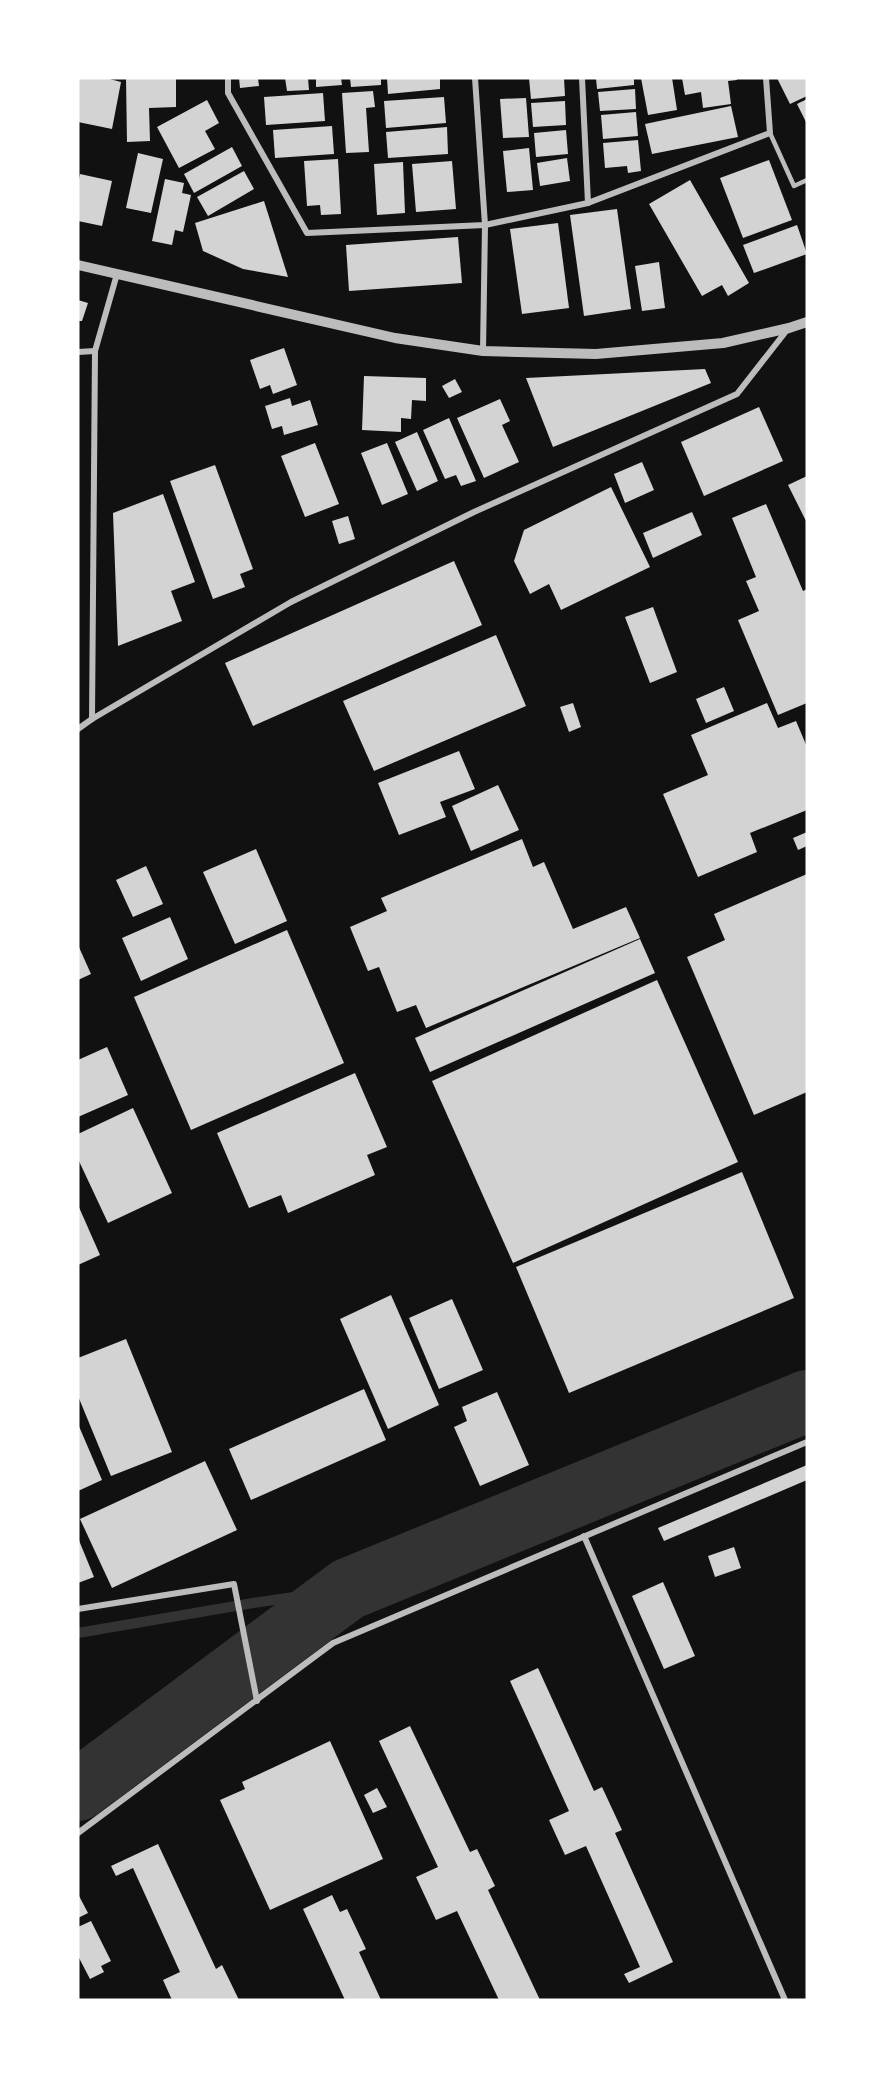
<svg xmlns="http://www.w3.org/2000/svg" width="885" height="2078" font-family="Manrope,sans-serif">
<rect width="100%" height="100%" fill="#111"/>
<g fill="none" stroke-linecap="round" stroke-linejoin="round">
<path stroke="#333" stroke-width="10" d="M78,1633l175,-30 95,-14"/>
<path stroke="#333" stroke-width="62" d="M78,1790l270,-201 459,-188"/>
</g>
<g fill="#d3d3d3">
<path d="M78,78h28l15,4 -9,47 -34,-7z"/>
<path d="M126,78h50v29l-27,1 1,33 -23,1z"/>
<path d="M239,78h19l1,8 -19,2z"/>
<path d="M285,78h23l1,12 -22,1z"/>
<path d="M316,78h25l1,7 -26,2z"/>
<path d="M350,78h31v7l-30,2z"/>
<path d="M387,78h53v11l-52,5z"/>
<path d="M529,78h35l1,18 -34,3z"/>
<path d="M596,78h38v7l-37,4z"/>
<path d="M641,78h31l5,32 -29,5z"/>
<path d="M682,78h55v2l-9,1 3,23 -28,4 -2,-16 -16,3z"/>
<path d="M777,78h30v18l-17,8z"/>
<path d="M635,89l1,20 -36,2 -2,-19z"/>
<path d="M373,91l2,16 -9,1 3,44 -23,1 -4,-60z"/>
<path d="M323,93l2,28 -59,4 -2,-28z"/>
<path d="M444,97l2,26 -60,5 -2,-27z"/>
<path d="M526,98l3,39 -26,1 -3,-39z"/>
<path d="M807,99v25l-10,-20z"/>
<path d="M207,100l12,23 -14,8 10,18 -36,19 -22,-41z"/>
<path d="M565,101l1,24 -33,2 -2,-24z"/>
<path d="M731,106l7,31 -86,17 -7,-30z"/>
<path d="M636,112l2,24 -35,3 -2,-24z"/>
<path d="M332,126l2,28 -59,4 -2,-28z"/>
<path d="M447,127l1,27 -60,4 -2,-26z"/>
<path d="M566,130l2,24 -32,3 -2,-24z"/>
<path d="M638,140l3,31 -13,2 -1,-7 -22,2 -2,-25z"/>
<path d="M232,147l10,19 -48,27 -10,-19z"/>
<path d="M529,148l4,42 -26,2 -4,-41z"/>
<path d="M138,153l25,6 -12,54 -25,-5z"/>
<path d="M567,158l3,23 -30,5 -3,-23z"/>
<path d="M338,159l3,55 -20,1 -1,-10 -13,1 -3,-45z"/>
<path d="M769,160l23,60 -49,18 -23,-60z"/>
<path d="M452,161l4,48 -40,3 -4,-48z"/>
<path d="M403,162l2,51 -28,2 -3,-51z"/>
<path d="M244,171l10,18 -46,27 -11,-19z"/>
<path d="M80,174l32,7 -10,45 -24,-5v-36z"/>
<path d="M165,179l19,4 -2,10 9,2 -8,37 -8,-2 -3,15 -20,-4z"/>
<path d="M690,180l59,103 -21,13 -6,-11 -20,11 -53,-92z"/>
<path d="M264,201l24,76 -45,-8 -40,-18 -8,-28z"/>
<path d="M617,209l14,100 -47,7 -14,-101z"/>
<path d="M558,223l11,85 -47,6 -12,-85z"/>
<path d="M797,225l10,29 -53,19 -11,-28z"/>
<path d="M458,237l4,46 -113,8 -3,-46z"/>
<path d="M659,262l6,46 -23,3 -7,-45z"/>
<path d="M78,300l10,3 -6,18h-4z"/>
<path d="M284,348l13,37 -24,9 -3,-9 -10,4 -10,-29z"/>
<path d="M705,369l6,14 -158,64 -27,-69z"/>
<path d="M364,376l62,2v23l-14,-1 -1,19 -10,-1v14l-39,-2z"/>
<path d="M455,379l7,13 -13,6 -7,-12z"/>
<path d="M290,398l2,8 18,-6 8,25 -34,10 -2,-9 -10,3 -7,-23z"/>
<path d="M500,399l10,22 -8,4 17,37 -35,16 -27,-60z"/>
<path d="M759,407l24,54 -79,35 -23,-54z"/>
<path d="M449,418l27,63 -15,5 -5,-11 -11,4 -22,-49z"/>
<path d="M417,432l21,49 -21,10 -22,-49z"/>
<path d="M315,443l24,61 -34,13 -24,-61z"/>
<path d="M387,443l21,51 -26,11 -21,-52z"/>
<path d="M642,462l12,28 -29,13 -11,-29z"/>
<path d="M215,465l38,104 -13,5 5,13 -32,12 -43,-118z"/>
<path d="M807,476v47l-19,-38z"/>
<path d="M611,487l39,80 -89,43 -12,-26 -19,10 -16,-33 10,-31z"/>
<path d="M163,494l32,88 -24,9 11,30 -64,25 -5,-133z"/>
<path d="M766,504l37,87 4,-2v114l-29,12 -40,-95 21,-9 -13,-30 10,-4 -24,-59z"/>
<path d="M692,512l10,23 -49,23 -10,-25z"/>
<path d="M348,516l7,23 -16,5 -7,-23z"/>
<path d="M454,561l28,64 -229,101 -28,-63z"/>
<path d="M653,607l24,65 -27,11 -25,-66z"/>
<path d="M496,635l30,71 -152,65 -31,-70z"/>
<path d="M724,687l10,24 -28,12 -10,-24z"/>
<path d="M573,703l8,24 -12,5 -9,-25z"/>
<path d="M767,703l11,25 18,-7 11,26v63l-57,23 7,19 -59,25 -35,-83 45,-19 -17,-40z"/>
<path d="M459,751l16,38 -35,13 6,15 -47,18 -21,-52z"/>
<path d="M498,785l21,45 -48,21 -19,-45z"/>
<path d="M807,832v14l-9,4 -5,-12z"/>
<path d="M522,839l11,28 11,-5 29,67 53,-22 14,31 -214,90 -10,-23 -19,7 -18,-45 -11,4 -18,-44 37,-16 -6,-13z"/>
<path d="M256,849l31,72 -52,23 -32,-72z"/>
<path d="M146,866l17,38 -30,13 -17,-37z"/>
<path d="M807,874v218l-53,23 -67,-158 38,-17 -11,-26z"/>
<path d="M170,917l18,42 -47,22 -19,-43z"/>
<path d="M287,930l57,133 -153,67 -57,-133z"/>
<path d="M640,939l15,34 -225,99 -15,-34z"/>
<path d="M78,945l13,29 -13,6z"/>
<path d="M657,980l81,182 -225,101 -81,-182z"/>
<path d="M107,1047l21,48 -50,22v-57z"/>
<path d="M355,1073l32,74 -20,8 8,20 -87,38 -7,-18 -32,13 -32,-75z"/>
<path d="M133,1108l39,85 -64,30 -30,-64v-25z"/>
<path d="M742,1172l52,126 -225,95 -53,-126z"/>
<path d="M78,1205l22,50 -22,10z"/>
<path d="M391,1295l48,110 -51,24 -48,-110z"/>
<path d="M452,1299l31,71 -44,19 -30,-71z"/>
<path d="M126,1339l46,113 -61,24 -33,-80v-38z"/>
<path d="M364,1389l22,51 -135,60 -22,-51z"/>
<path d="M497,1392l32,73 -49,21 -26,-59 13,-6 -5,-14z"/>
<path d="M78,1424l24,56 -24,11z"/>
<path d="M205,1461l32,69 -125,58 -32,-69z"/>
<path d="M807,1465v15l-143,61 -6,-13z"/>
<path d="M78,1538l16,39 -16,6z"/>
<path d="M734,1547l7,21 -26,9 -7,-21z"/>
<path d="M663,1582l32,74 -31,13 -32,-73z"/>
<path d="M538,1668l56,123 8,-4 20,43 -7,3 58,129 -44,21 -5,-9 16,-7 -54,-121 -21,9 -16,-35 20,-9 -59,-130z"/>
<path d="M410,1726l60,126 7,-3 18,37 -7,4 52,110h-41l-42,-89 -21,9 -20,-43 22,-10 -59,-126z"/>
<path d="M330,1741l53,118 -113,51 -50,-110 25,-11 -3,-7z"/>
<path d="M377,1788l10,19 -14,6 -9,-18z"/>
<path d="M158,1844l58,125 6,-4 17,35h-67l-9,-20 17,-8 -47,-104 -17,8 -5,-10z"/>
<path d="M78,1894l10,19 -10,5z"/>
<path d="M332,1895l8,17 7,-3 19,40 -7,3 22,48h-36l-42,-91z"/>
<path d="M91,1921l20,40 -10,5 3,6 -14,7 -12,-23v-29z"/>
</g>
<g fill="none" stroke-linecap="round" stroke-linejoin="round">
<path stroke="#bcbcbc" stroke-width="4.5" d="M770,133l24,53 13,-6"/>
<g stroke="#bcbcbc" stroke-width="6">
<path d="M228,78v15l79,140 178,-8 103,-22 182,-70 -4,-55"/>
<path d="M475,78l10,147 -2,126"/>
<path d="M582,78l6,125"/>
<path d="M78,352l17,-1"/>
<path d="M92,719l3,-368 22,-77"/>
<path d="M78,729l14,-10 199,-117 183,-90 263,-118 50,-64"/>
<path d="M584,1536l201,464"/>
<path d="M78,1609l156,-25 23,117"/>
<path d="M78,1833l255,-190 474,-201"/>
</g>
<path stroke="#bcbcbc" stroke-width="10" d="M78,265l317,73 88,13 113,3 127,-11 66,-15 18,-6"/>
</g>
<rect width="885" height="2078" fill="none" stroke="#ffffff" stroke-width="159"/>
</svg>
